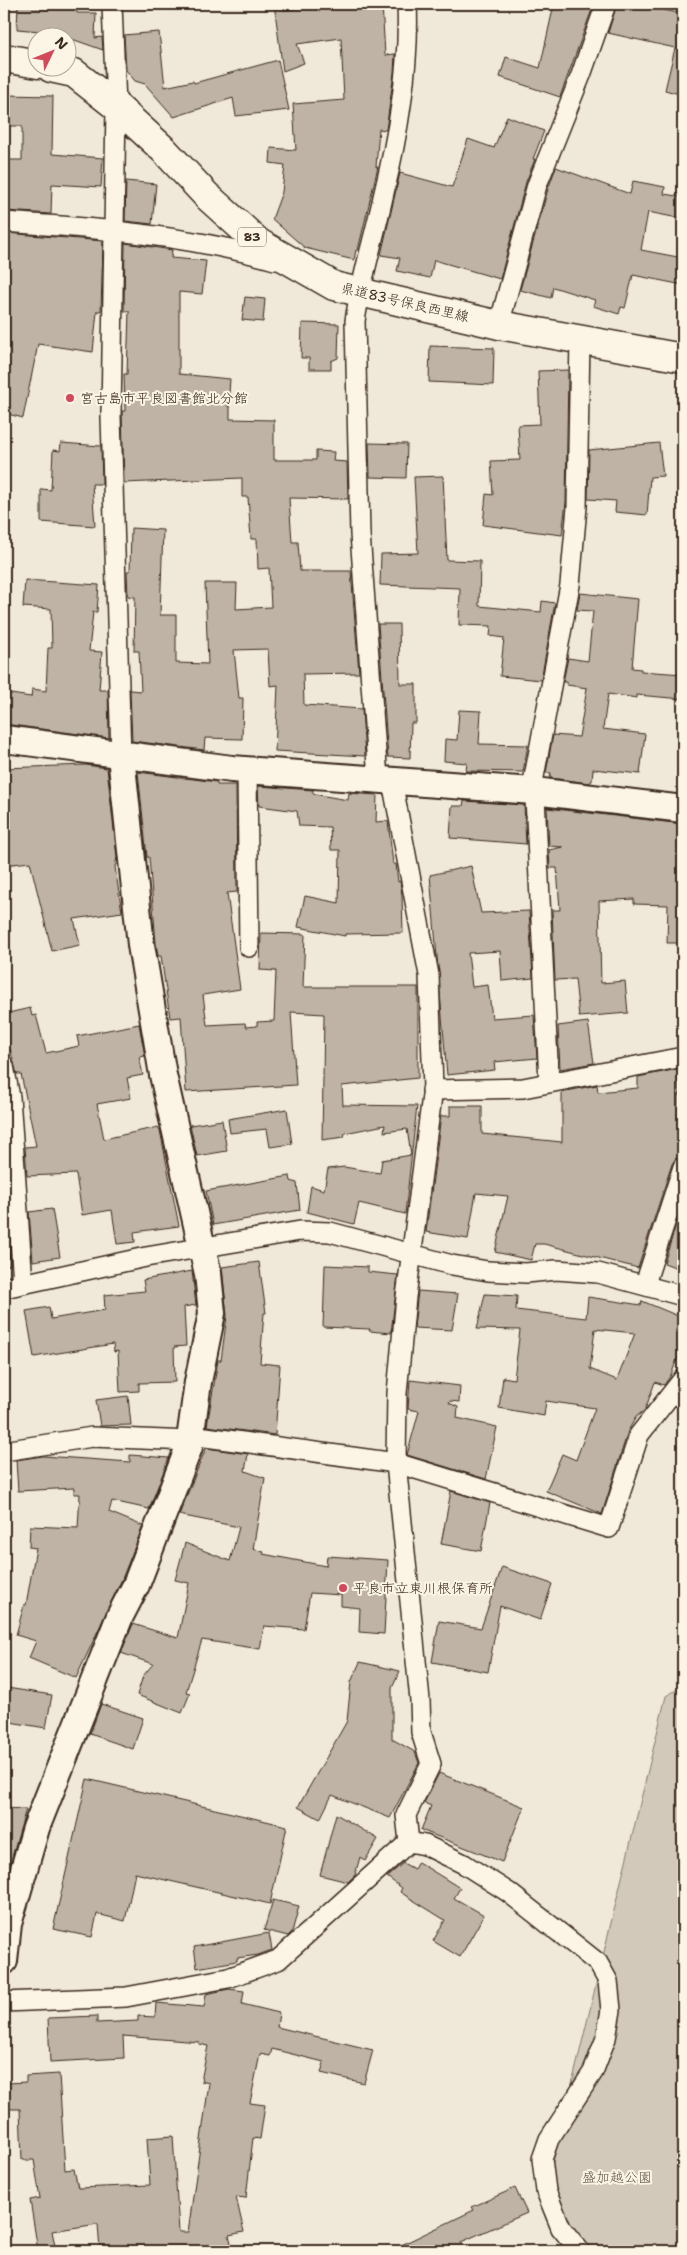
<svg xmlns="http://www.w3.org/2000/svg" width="687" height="2255" font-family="'Shantell Sans','Klee One',sans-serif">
<rect width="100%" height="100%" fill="#f0e9d9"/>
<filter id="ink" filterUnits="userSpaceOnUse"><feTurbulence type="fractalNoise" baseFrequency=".02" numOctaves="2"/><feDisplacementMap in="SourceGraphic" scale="10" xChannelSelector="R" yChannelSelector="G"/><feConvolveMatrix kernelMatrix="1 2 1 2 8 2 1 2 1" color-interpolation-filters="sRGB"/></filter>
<g filter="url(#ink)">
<path fill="#d2c9ba" stroke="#867a6c" d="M683,1686v565h-92l-45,-60 120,-495z"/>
<g fill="#beb3a4" stroke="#3b2a1e" fill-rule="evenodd">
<path d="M18,4h58l1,9h19l-1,25 7,-1 1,13 -51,-18 -35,-3z"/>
<path d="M274,4h8l2,6 36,-6h62l3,51 10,-1 -1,19 -8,57 -7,-1 -3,38h2l-1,4 -19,79h-2l-2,10 -49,-12 -33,-29 10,-27 3,-27 -15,-2 1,-15 25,2 -3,-46 51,-4 -3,-62 -44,6 7,19 -21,8z"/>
<path d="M554,4h40l-34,93 -60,-20 6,-20 34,11z"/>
<path d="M617,4h18l48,10v81l-18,-5 10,-42 -67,-15z"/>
<path d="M159,32l6,55 28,-6 1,2 84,-23 11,50 -53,6 -3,-18 -59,19 -29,-33 -10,-3 -9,-11 -2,-35z"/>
<path d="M6,95l47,1 -1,58 51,4 -2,29 -49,-3 -1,30 -44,-3 2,-51h13v-34h-16z"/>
<path d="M507,116l37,15 -11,28h2l-9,23 -26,97 -66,-19 -4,18 -33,-7 3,-13 -19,-3 19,-82 52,14 16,-48 26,9z"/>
<path d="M556,167l74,27 3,-13 32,6 -1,7 19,3v22l-35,-7 -7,38 42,8v27l-50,-10 -8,33 -4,-1 -2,7 -26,-8 2,-6 -42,-13 -2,11 -31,-8 28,-101z"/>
<path d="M126,181l30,3 -4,40 -27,-3z"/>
<path d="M6,233l97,8 -2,70h-4l-4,41 -55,-8 -15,74 -19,-5v-164z"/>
<path d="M125,243l47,7 -1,8 35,3 -4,33 -23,-2v82l51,5 -2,28h2v12l44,1v40h42v-9l18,1 -1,9 14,1 1,37 -59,-1 3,44h6l2,29h51l8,102 -56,1 1,31 58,4 3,47 -90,-5 3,-66 -8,1 -2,-37 -34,1 5,48h4l-1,41 -37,-1 -1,12 -72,-9 -2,-51 11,1 -2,-40h-5l1,-54 -7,-1 -1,-25h3l1,-43 32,2 -3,85h16v48l32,1 -3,-81h32l-1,26 35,-2 -2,-39 -11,1 -1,-30h-6l-3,-42h-6v-19l-118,5 -2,-72h3l-1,-37h3l2,-63h-5z"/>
<path d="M245,297l20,2 -2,23 -21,-2z"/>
<path d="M302,323l37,1 -1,34 -7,3v8h-22v-11h-8z"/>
<path d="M430,346l64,2 -1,37 -64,-3z"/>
<path d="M568,370l-2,132 -4,33 -79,-10 3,-31 7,1 -2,-34 29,-1 -2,-35 22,-1 -2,-53z"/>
<path d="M61,443l40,3 1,38h-10l3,42 -54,-4v-33l10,1 2,-40 7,1z"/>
<path d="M369,443l38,1 -1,34 -36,-1z"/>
<path d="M659,443l4,33 -13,1 -3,38 -32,-3 1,-11 -28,-2 1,-49z"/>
<path d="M443,476l4,84 33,1 -1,45 62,6 1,-11 13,2 -14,77 -41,-4 4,-38 -14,-2 1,-10 -32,-1 1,-37 -80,-3 1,-31 37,-1 -4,-76z"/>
<path d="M25,580l74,5 -2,27h-4l-4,39 13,1 -3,38h9l1,48 -105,-14v-31l27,4 1,-8 14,2 2,-43h4l-1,-39 -28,-2z"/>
<path d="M580,593l58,6 -6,69 9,1v2l42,3v25l-46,-4v3l-29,-4 -5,35 42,5 -5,40 -47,-5 -1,12 -3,2 -39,-5 1,-5h-5l7,-38 26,2 8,-49 -20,-3v-3h-4l5,-24 20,3 5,-50 -16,-1z"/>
<path d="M378,624h21l1,60h16v39h-5l-1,35 -22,-1z"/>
<path d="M459,710l22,1 -2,33 49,1 -5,27 -57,-1 1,-8 -23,-2 1,-22 12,1z"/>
<path d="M86,765l21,3 10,89 -2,10 7,45 -48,7 6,26 -28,6 -22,-89 -26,3v-97z"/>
<path d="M138,772l79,10v3h19l1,107 -10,1 13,96 -37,6 4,30 38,-2 1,4 11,-1v-4l17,-1 2,-50 -16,-1 1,-37 44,1 -2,53h115v91l-76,8 1,19 74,1 -12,108 -46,-11 -5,21 -47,-12 4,-26 13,4 4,-21 16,-2 36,6 2,-13 29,-5 -4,-26 -23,3 1,-7 -40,8 -1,4 -22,3 2,-126 -33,-2 5,73 -110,7 -5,-75 -11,1 -9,-62h-3l-2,-13 -7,-86h-2z"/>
<path d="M258,786l55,4v4l35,6 1,-7 28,2 -1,27 12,-1 5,43h3l2,18 2,-1 2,14 1,38 -58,1v2l-47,-9 7,-31 34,7 1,-53h-9l-1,-23 -31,-1 -2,-15 -38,-5z"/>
<path d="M464,801l60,4 2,39 -76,-6 2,-32h11z"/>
<path d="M547,808l136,16v119h-16l1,-38 -34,-1v-5l-35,2 2,82 24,-2 3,32 -49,4 -4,-38 -20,1 -3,-70h8l-3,-42h-7l-1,-18 14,-3 -14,-1z"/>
<path d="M471,866l10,47 48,-2 4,67 -31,3 -2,-30 -32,2 4,34 16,-2 4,33 42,-3 3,43 -43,4 1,8 -48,5 -17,-200z"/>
<path d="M30,1008l2,8 4,-1 10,38 33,-7 -2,-10 62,-12 6,32 -6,1 4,18 -16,3 4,20 -34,6 7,35 54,-12 2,3 19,96 -45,6 1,10 -18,2 -5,-34 -30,5 -6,-41 -49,2 -2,-29 11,-1 -15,-72h-4l-10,-36 -3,1v-25z"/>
<path d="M588,1022l6,41 -34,6 -2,-43z"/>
<path d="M678,1069l5,87 -7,2 -4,6 -34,104 -94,-24h-9l-4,16 -36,-8 13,-56 -32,-3 -8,46 -42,-7 15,-116h9v-10h32v28l80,8v-50l35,-7 1,7 40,-4v-11z"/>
<path d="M287,1109l5,35 -22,3 -3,-18 -37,4 -2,-14z"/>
<path d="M222,1120l5,31 -30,5 -7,-31z"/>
<path d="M290,1176l1,5 6,2 3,27 -87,15 -7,-34z"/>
<path d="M683,1203v67l-19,-7z"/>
<path d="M52,1209l8,48 -27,4 -4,-49z"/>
<path d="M4,1216h3l3,49 -6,1z"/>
<path d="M259,1262l7,51h-2l-4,50 20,2 -5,70 -68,-9 11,-66h3l6,-44 -5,-49z"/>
<path d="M325,1265l43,2v5l30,3 -7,58 -22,-2 1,-2 -47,-2z"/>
<path d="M192,1271l4,34 -12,2 2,39 -12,1 1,35 -36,1v8l-19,1 -2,-41 -4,1 -1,-8 -79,13 -8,-46 23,-4 2,12 54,-9 -1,-15 41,-4 -2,-11z"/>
<path d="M418,1291l40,3 -6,36 -38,-2z"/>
<path d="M485,1294l32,2 -1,14 70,8 2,-21 53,8 1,-4 41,17v26l-12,31 -7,10 -9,-3 -10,28 -9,7 -8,14 -26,83 -56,-23 16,-37 14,6 19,-52 -49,-7 -2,15 -45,-8 4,-31 11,2 6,-49 -43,-1zM595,1329l40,4 -18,47 -27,-11z"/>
<path d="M410,1380l50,6 -1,16 -9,-1 -1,2 9,4 -1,11 40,9 -11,52 -79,-24 12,-44 -11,-2z"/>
<path d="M128,1396l3,29 -31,1 -4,-26z"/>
<path d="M206,1448l42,6 -3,17 20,7 -12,71 11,3 -1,2 63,12 1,-10 61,4 -4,74 -25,-2 1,-24 -19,-2v-11l-31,-2 -6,36 -40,-3 -4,23 -58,-9 -16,52 4,1 -8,20 -45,-18 6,-19 10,-12 -32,-11 12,-29 45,14 11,-55 -14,-3 10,-37 45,18 9,-34 -60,-12z"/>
<path d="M130,1455l39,3 -20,51 -37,-8 -3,11 34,14 -21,53 -46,99 -47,-20 7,-17 -20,-6 8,-30h2l10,-57 -7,-1 1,-21 48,2 2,-34h-6v-6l-56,3 -2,-31 27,-4 87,6z"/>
<path d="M451,1491l39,12 -9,48 -40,-7z"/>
<path d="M502,1567l50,17 -12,36 -40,-14 -12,66 -56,-10 7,-41 42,7z"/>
<path d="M360,1662l40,9 -8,17v51l23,13 4,11 -29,55 -58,-23 -12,24 -22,-12 49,-86 4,-39z"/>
<path d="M7,1688l45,7 -6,33 -42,-7z"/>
<path d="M101,1704l42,14 -10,31 -43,-15z"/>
<path d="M439,1773l85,34 -22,55 -81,-32 10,-24 -7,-3z"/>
<path d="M87,1779l200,47 -17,78 -135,-31 -10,48 -28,-7 -5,23 -39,-8z"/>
<path d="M4,1808l22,1 -16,55h-6z"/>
<path d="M336,1814l42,25 -13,22 -5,-4 -5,18 -7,7 -28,-7z"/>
<path d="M418,1862l42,26 -6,10 30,17 -24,42 -27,-16 12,-21 -45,-28 2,-4 -15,-11 16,-14 11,6z"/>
<path d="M273,1900l26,6 -7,26 -4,4 -24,-6z"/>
<path d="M269,1933l3,17 -14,5 -21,3v3l-40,7 -3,-21z"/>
<path d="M229,1989l15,2 -2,13 37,9 -2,14 96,23 -9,33 -43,-10 3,-11 -52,-13 -2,7 -10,-2 -10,49 15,2 -5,34 -7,-1 -7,60 -10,-1 8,35 -15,3 4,16h-133l-2,-27 -46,7 4,20h-18l-8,-51 10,-2 -6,-38h-12l-2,-51h-11l-1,-26 18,-1v-6l33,-2 6,96 9,-1 4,19 72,-3 -3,-47 26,-2 6,96h9l21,-149 -8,-2 7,-35 -9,-2v-2l-76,-6 1,22 -74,4 -2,-44 49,-2v7l41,-2v-5l17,1 1,-14 48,4 2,-13z"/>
<path d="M515,2188l12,25 -66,29 2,5 -9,4h-65l85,-41 -2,-3z"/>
</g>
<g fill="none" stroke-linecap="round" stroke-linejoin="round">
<g stroke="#3b2a1e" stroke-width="22">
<g id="street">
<path d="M112,4l4,102 -5,310 10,340"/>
<path d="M4,222c91,6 182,13 271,38"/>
<path d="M499,325l38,-140 44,-110 25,-71"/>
<path d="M247,770l2,177"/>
<path d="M378,779l-18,-245 -5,-213c6,-42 19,-82 28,-124 15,-62 27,-129 24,-193"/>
<path d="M392,781l37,194 4,113 -27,209 -9,96 -1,70 24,237 1,32 10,32 -25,51 3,27"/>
<path d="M4,1066l6,31 13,186"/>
<path d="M549,1082l-15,-305 36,-192 7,-78 3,-168"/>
<path d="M432,1090l91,-2 160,-31"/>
<path d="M645,1284l38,-117"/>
<path d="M4,1288l142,-31 154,-26 30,1 122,33 36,6 38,2 30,-3 42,3 85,23"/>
<path d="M191,1435l205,28 213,65 30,-93 44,-56"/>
<path d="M4,1451l88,-14 98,4"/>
<path d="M409,1842l16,3 39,19 44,28 90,71 10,18 3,29 -5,28 -13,34 -44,67 -7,20 4,32 15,37 19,23"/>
<path d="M4,2002l122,-5 102,-19 50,-18 131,-118"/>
</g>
</g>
<g stroke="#3b2a1e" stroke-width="30">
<g id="secondary">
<path d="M4,739l228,30 302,22 149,18"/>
<path d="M4,1961l4,-37 28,-96 84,-212 16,-31 53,-138 9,-65 14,-69 -4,-39 -45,-199 -22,-130 -20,-189"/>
</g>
</g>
<g stroke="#3b2a1e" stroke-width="31">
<g id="primary">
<path d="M4,58l34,6"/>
<path d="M51,68l23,5 42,33 48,44 43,46 52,47 75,43 165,39 184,33"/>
</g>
</g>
<use href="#street" stroke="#fcf5e5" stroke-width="19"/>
<use href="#secondary" stroke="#fcf5e5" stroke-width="26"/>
<use href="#primary" stroke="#fcf5e5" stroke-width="28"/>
</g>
</g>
<g fill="#d1495b" stroke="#fcf5e5" stroke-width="2">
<circle cx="70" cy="398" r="5"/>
<circle cx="343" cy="1588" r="5"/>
</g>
<g text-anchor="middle" stroke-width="4" stroke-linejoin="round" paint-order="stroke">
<rect fill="#fcf5e5" stroke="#75675a" stroke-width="1" x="238" y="227.5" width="28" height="19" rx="4"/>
<g font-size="12" font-weight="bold" fill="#3b2a1e">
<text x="252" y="241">83</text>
</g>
<g font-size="14" fill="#3b2a1e" stroke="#fcf5e5">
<text transform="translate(405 302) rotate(13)" y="5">県道83号保良西里線</text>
</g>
<g font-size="14" fill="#3b2a1e" stroke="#fcf5e5" text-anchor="start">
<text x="80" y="403">宮古島市平良図書館北分館</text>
<text x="353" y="1593">平良市立東川根保育所</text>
</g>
<g font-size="14" fill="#615245" stroke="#fcf5e5">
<text x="617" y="2182">盛加越公園</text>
</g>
</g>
<rect width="687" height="2255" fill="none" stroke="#fcf5e5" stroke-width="20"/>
<rect x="10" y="10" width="667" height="2235" fill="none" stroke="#3b2a1e" stroke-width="2" filter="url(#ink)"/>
<g transform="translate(52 52) rotate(47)"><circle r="24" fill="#fcf5e5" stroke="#afa495"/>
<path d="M0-4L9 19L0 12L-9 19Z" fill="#d1495b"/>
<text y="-8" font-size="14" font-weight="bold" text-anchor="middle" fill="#3b2a1e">N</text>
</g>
</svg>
